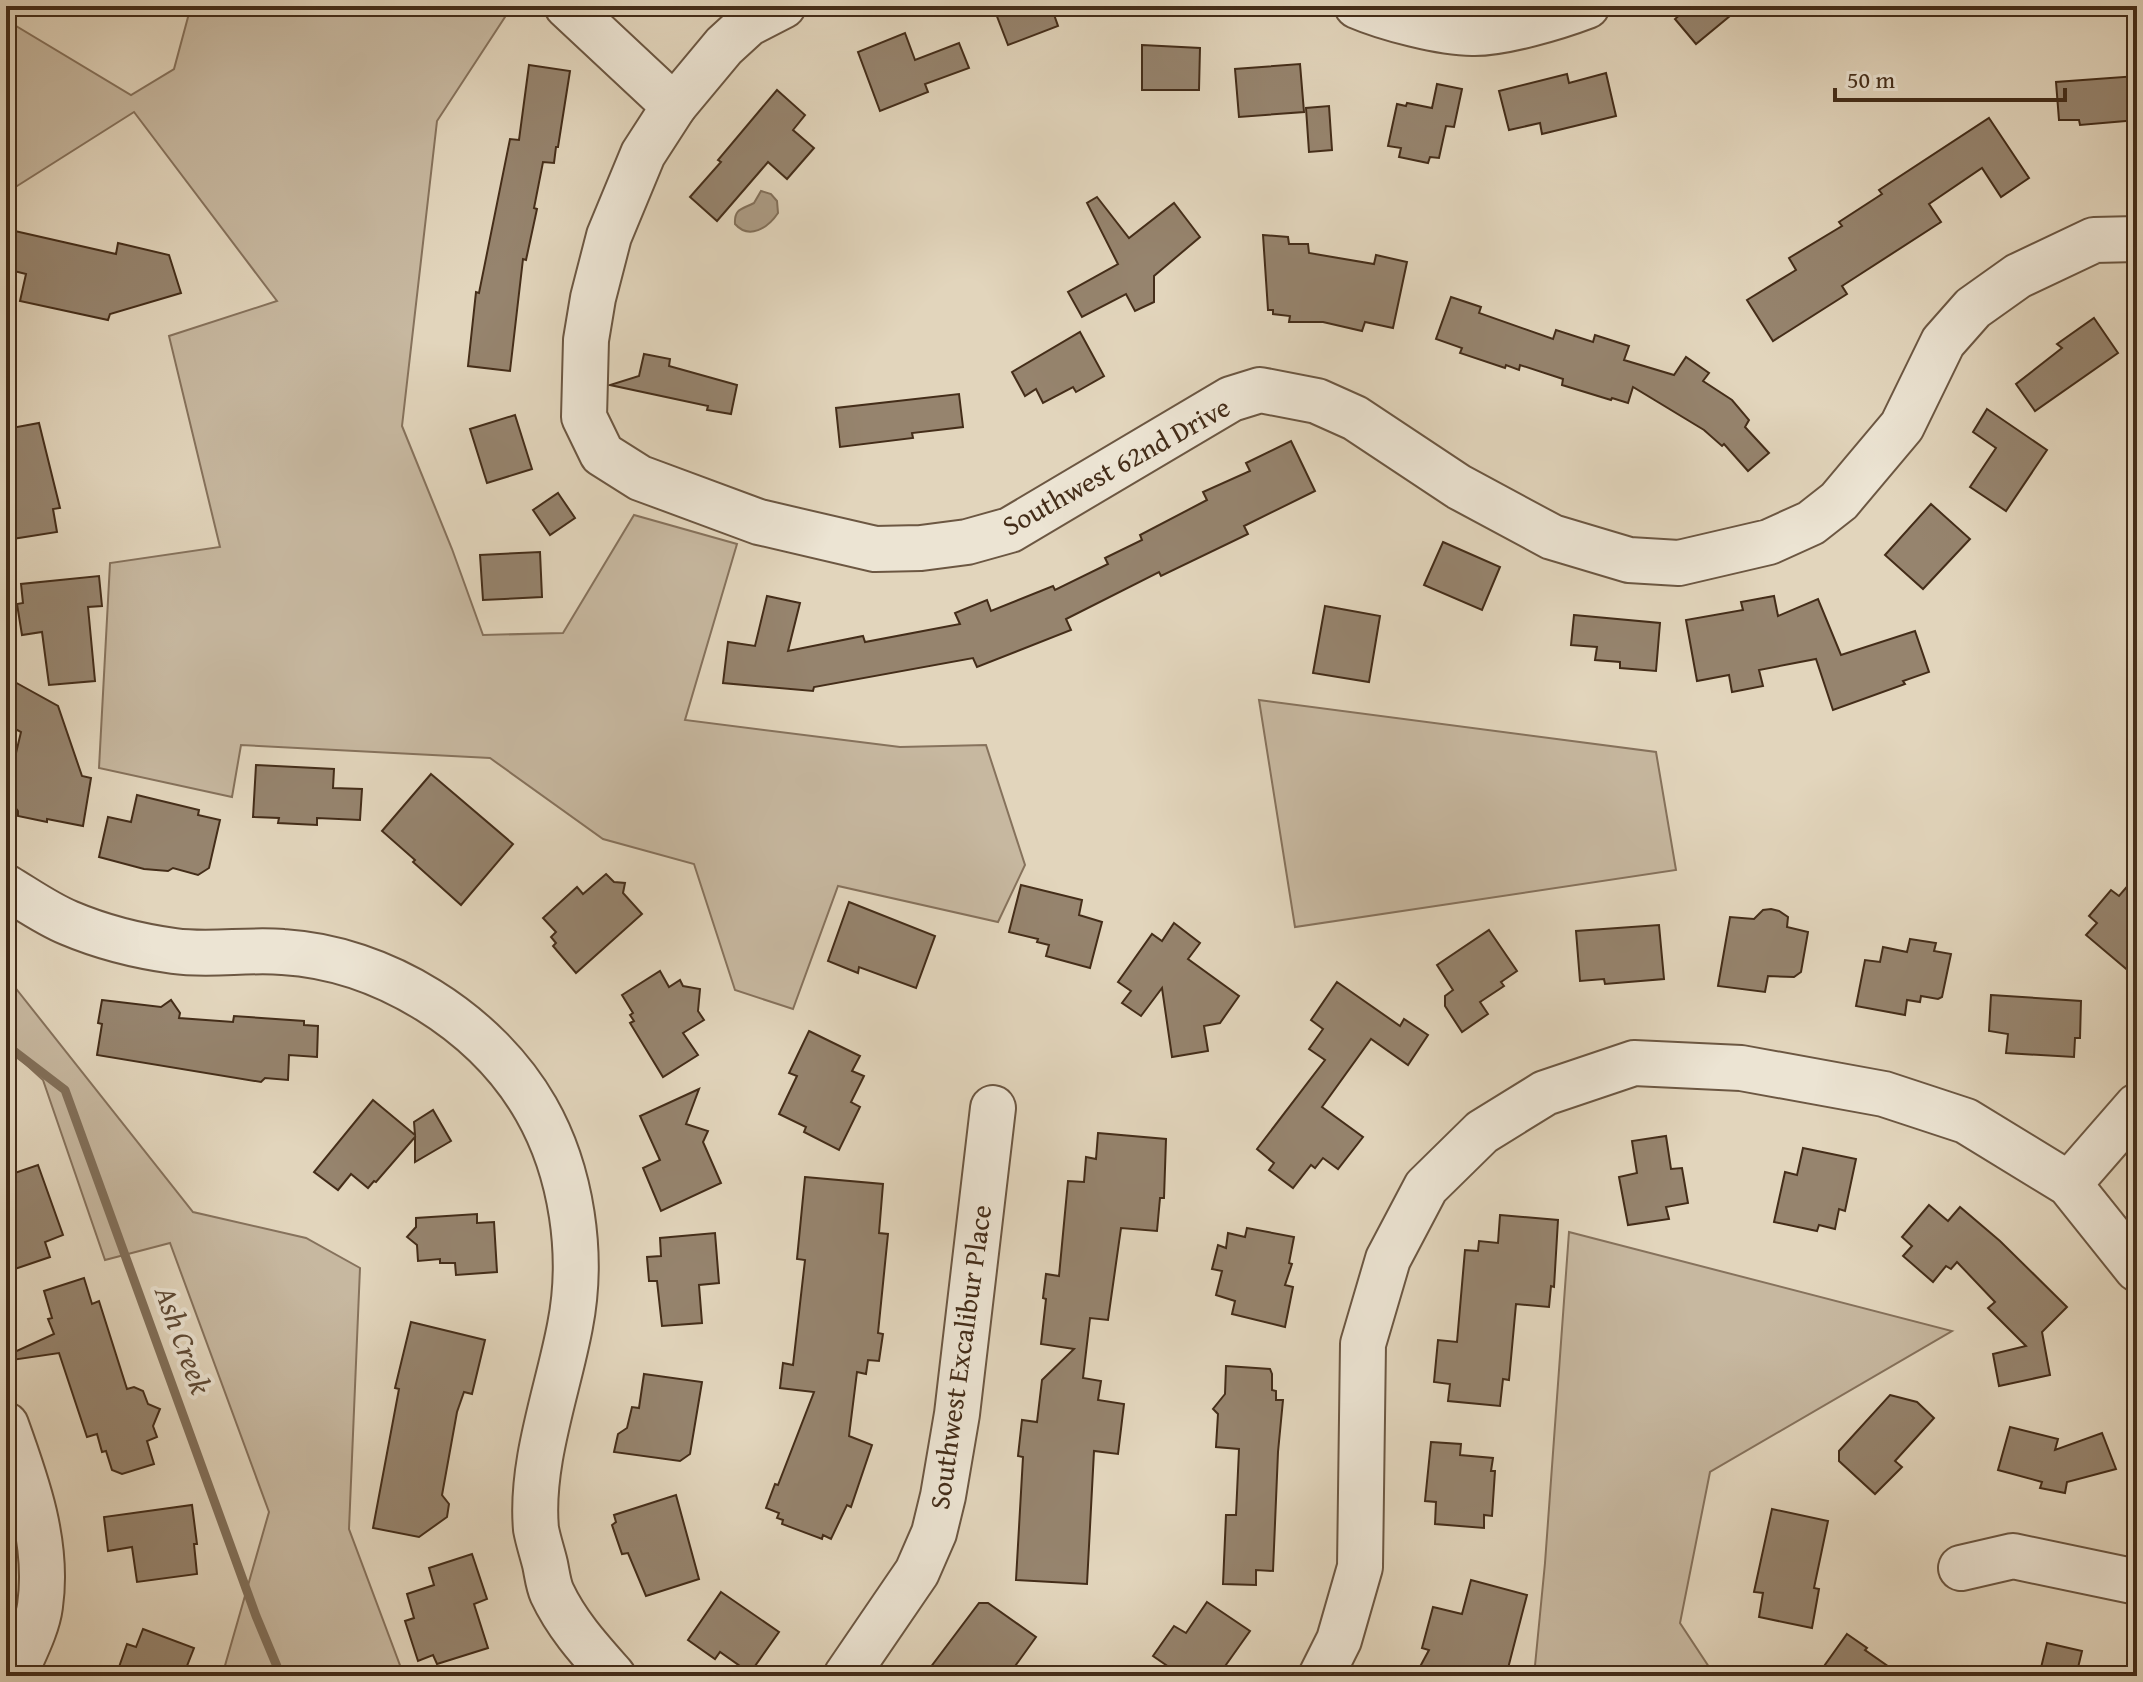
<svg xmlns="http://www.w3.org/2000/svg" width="2143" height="1682" font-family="'Gentium Book Plus',serif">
<rect width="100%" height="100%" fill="#e2d5bc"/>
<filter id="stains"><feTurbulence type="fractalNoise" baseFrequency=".0025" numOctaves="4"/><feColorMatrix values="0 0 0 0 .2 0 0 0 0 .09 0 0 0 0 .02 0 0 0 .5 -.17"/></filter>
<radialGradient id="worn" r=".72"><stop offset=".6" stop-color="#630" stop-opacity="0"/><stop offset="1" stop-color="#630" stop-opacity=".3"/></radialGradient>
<g fill="#c7b8a0" stroke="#86725c" stroke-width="2">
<path d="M191,6h299l15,11 -68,104 -35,305 50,123 31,86 80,-2 71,-118 103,29 -52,176 215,27 86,-2 39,120 -27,57 -160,-36 -45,123 -58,-19 -41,-126 -91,-25 -113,-81 -249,-13 -9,52 -133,-29 11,-205 110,-16 -51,-211 108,-35 -143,-189 -128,81v-173l125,75 43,-26z"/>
<path d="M1259,700l397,52 20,118 -381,57z"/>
<path d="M6,976l187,236 113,26 54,30 -11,261 55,147h-182l47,-164 -99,-269 -65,17 -62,-180 -37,-34z"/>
<path d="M1569,1232l383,99 -242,141 -30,151 35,53h-181l11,-113z"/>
</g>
<path fill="#ac9c85" stroke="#82705a" stroke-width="2" d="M761,191l10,3 6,7 1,12c-10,15 -29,27 -43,11 -1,-16 8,-15 19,-21z"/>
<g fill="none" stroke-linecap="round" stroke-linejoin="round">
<path stroke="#82705a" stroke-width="9" d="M6,1045l59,45 191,526 25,60"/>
</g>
<g fill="#96846e" stroke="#442d19" stroke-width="2">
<path d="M993,6h58l7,20 -50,19z"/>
<path d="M1690,6h52l-46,38 -21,-25z"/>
<path d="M905,33l10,27 44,-17 10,25 -44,16 3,8 -48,19 -22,-59z"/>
<path d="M1142,45l58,3 -1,42h-57z"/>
<path d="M1300,64l4,48 -65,5 -4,-48z"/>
<path d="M529,65l41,6 -12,76h-2l-2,16 -11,-1 -9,46 3,1 -11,51 -3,-1 -13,112 -42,-5 8,-74 3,1 31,-154 9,1z"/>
<path d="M1606,73l10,43 -74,18 -2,-11 -31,7 -10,-39 68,-17 2,9z"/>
<path d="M2137,76v44l-57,5 -1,-5h-20l-3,-38z"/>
<path d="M1437,84l25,5 -8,38 -8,-1 -7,32 -9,-1 -2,6 -29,-6 2,-9 -13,-2 9,-42 9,2 1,-3 25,5z"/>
<path d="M777,90l28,25 -12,15 21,18 -27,31 -19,-17 -51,59 -27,-24 31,-35 -3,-2z"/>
<path d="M1329,106l3,44 -23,2 -3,-44z"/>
<path d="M1989,118l40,60 -28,19 -19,-29 -53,36 12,18 -99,64 5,8 -74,47 -26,-41 49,-30 -7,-12 53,-32 -3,-4 43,-28 -3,-4z"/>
<path d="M1097,197l32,41 45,-35 26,34 -46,39v26l-19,9 -9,-17 -44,23 -14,-25 50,-28 -31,-61z"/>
<path d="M6,229l110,25 2,-11 51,12 12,38 -71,21 -2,6 -88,-19 6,-27 -20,-5z"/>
<path d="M1263,235l25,2 1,7h19l1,9 65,11 2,-9 31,7 -14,66 -28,-6 -3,9 -39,-9h-34l1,-6 -17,-2v-4h-5z"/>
<path d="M1451,297l30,10 -2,6 74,26 3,-9 37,12 2,-7 34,11 -5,14 50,15 12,-18 23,16 -6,8 29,19 17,20 -4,7 24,26 -21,18 -24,-27 -2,2 -18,-16 -71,-43 -5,16 -16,-5 -1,2 -49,-15 1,-6 -43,-14 -1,5 -13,-5 -1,3 -45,-15 2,-5 -26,-9z"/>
<path d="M2094,318l24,35 -83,58 -19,-27 46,-36 -5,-4z"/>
<path d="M1080,332l24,44 -28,16 -3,-5 -30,16 -7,-14 -11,7 -13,-24z"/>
<path d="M644,354l26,5 -1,7 68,19 -6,29 -24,-4 1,-4 -98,-21 29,-9z"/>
<path d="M959,394l4,33 -51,6 1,5 -73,9 -4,-39z"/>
<path d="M1987,409l60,41 -41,61 -36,-24 26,-39 -23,-16z"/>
<path d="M515,415l17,54 -45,14 -17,-54z"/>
<path d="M39,423l21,85 -7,1 4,23 -51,8v-111z"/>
<path d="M1291,441l24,50 -71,35 4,8 -87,42 -2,-4 -93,47 5,11 -94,37 -4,-9 -159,29 -1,4 -90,-8 5,-41 27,4 12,-50 33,7 -12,48 75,-15 2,6 95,-18 -5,-11 32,-13 4,11 62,-25 2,4 53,-26 -3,-6 37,-18 -2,-5 67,-35 -4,-8 47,-21 -4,-8z"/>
<path d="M558,493l17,25 -25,17 -17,-25z"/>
<path d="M1931,504l39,35 -47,50 -38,-34z"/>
<path d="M1443,542l57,25 -18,43 -58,-25z"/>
<path d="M540,552l2,45 -59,3 -3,-45z"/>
<path d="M99,576l3,30 -14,1 7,74 -46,4 -7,-53 -20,3 -5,-31 6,-1 -2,-19z"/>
<path d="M1774,596l4,20 40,-17 23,56 74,-24 14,41 -26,9 2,3 -72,26 -17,-51 -57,11 4,16 -31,6 -3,-17 -32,6 -11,-61 57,-10 -2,-8z"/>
<path d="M1325,606l55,10 -11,66 -56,-9z"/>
<path d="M1574,615l86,8 -4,48 -36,-3v-6l-25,-2 2,-13 -26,-2z"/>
<path d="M13,681l45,25 24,70 9,2 -8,48 -36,-7v3l-29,-6v-5l-12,-16 15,-63 -15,-8v-27z"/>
<path d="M256,765l78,4 -1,19 29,1 -2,31 -43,-2v7l-39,-2 1,-5 -26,-1z"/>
<path d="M431,774l82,70 -52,61 -48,-43 2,-2 -33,-29z"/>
<path d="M137,795l62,15 -1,5 22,5 -11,48 -11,7 -25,-7 -5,3 -24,-2 -45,-12 9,-40 23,5z"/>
<path d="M606,874l8,8 11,1 -2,10 19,21 -66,59 -23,-27 3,-3 -5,-6 5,-5 -13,-14 34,-31 6,7z"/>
<path d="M2137,875v103l-51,-43 11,-12 -8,-7 22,-26 8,6z"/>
<path d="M1021,885l61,15 -3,15 23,7 -12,46 -44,-12 3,-11 -12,-3 1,-3 -29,-7z"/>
<path d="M849,902l86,34 -19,52 -57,-21 -1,6 -30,-12z"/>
<path d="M1771,909l8,2 9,6 -1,10 21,5 -7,40 -7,5 -26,-1 -3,16 -47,-6 12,-69 24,2 9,-9z"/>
<path d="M1174,923l26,20 -12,16 51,37 -19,27 -16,3 4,25 -36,6 -10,-69 -21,28 -19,-13 9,-12 -13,-9 34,-48 10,7z"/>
<path d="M1659,925l5,54 -59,5 -1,-5 -24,2 -4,-50z"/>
<path d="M1489,930l28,41 -16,11 3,4 -24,16 8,12 -26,18 -17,-26v-10l8,-6 -16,-25z"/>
<path d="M1910,939l26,4 -2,8 17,3 -9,43 -4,2 -17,-3 -1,6 -13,-2 -2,15 -49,-9 9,-46 15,2 3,-15 24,5z"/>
<path d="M660,971l9,16 11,-7 3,6 17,3 -2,22 6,9 -21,13 15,22 -35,22 -33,-54 4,-2 -4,-6 3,-2 -11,-18z"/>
<path d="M1337,982l63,44 4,-7 24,16 -20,30 -37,-26 -49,68 41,30 -25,32 -15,-11 -8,10 -4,-3 -18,23 -24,-18 5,-7 -17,-14 68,-89 -16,-11 14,-20 -12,-9z"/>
<path d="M1991,995l90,6 -1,37h-5l-1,19 -68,-4 2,-19 -19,-3z"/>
<path d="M102,1000l59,7 10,-7 9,13 -1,5 54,4 1,-6 70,5v4l14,1 -1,31 -28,-2 -1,25 -23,-2 -4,4 -164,-27 5,-31 -4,-1z"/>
<path d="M809,1031l51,25 -8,15 12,5 -13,26 9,5 -21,43 -35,-18 2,-5 -27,-13 18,-38 -8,-3z"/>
<path d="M699,1089l-13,35 22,7 -5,11 18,41 -60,28 -18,-43 17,-8 -20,-44z"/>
<path d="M373,1100l42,35 -1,-13 19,-12 18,31 -36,21v-25l-39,45 -2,-1 -6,7 -17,-14 -13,16 -24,-18z"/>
<path d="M1098,1133l68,6 -2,59h-4l-3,33 -36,-3 -13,92 -18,-2 -7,60 18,3 -3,19 26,4 -6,50 -24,-3 -7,133 -71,-4 7,-123 -5,-1 4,-36 15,2 5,-42 32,-31 -33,-5 5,-45 -3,-1 3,-24 13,2 9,-95 16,1 2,-25 10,2z"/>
<path d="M1666,1136l5,33 11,-1 6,35 -22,4 3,12 -41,6 -9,-48 18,-4 -5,-32z"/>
<path d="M1803,1148l53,11 -11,52 -6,-2 -4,20 -16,-4 -2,6 -43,-9 11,-50 12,3z"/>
<path d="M38,1165l25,70 -18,7 5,15 -44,15v-96z"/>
<path d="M805,1177l78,7 -4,49 9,1 -10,99 5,1 -4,27 -11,-1 -2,14 -9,-2 -8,64 23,9 -21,62 -4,-2 -16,34 -8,-4 -1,4 -40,-15 1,-4 -6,-2 2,-5 -13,-5 9,-24 3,1 36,-93 -34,-4 3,-25 10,2 12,-105 -8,-1z"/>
<path d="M1929,1205l19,16 12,-14 40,34 67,66 -25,25 8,43 -51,11 -6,-32 33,-8 -38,-38 7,-6 -38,-40 -6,7 -5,-3 -13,16 -30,-26 9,-10 -10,-9z"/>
<path d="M477,1214v9l17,-1 3,50 -41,3 -1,-12h-15v-4l-22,2 -1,-16 -10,-8 9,-10v-9z"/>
<path d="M1500,1215l58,5 -4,67 -3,-1 -2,21 -33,-3 -7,76 -6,-1 -3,27 -52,-5 2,-17 -16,-2 4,-42 19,2 8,-92 13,1 1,-10 19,2z"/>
<path d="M1247,1228l47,9 -5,26 3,1 -7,21 8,2 -8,40 -53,-13 3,-13 -19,-6 6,-24 -10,-2 6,-24 8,3 2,-15 17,4z"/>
<path d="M715,1233l4,50 -20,2 3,38 -40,3 -5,-45h-8l-2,-24 14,-1 -1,-18z"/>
<path d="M84,1278l8,26 7,-3 28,88 7,-2 9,4 5,13 12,5 -7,17 4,11 -10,4 7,23 -32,10 -10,-4 -6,-19 -4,1 -5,-18 -10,3 -28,-84 -47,7 -2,-6 44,-20 -6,-15 4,-1 -8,-27z"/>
<path d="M411,1322l74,18 -13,54 -8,-2 -7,20 -15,83 7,9 -2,13 -28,20 -46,-9 26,-139 -4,-1z"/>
<path d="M1226,1366l44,3 2,5v16l4,1v9h7l-5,52 -5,119 -17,-1v15l-33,-1 3,-69h10l3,-66 -23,-2 2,-33 -5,-5 12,-15z"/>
<path d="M644,1374l58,8 -12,72 -10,7 -66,-9 4,-18 9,-6 5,-21 7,1z"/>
<path d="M1890,1395l27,7 17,16 -39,43 7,6 -27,27 -36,-33v-10z"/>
<path d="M2010,1427l48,12 -3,11 47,-17 14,36 -49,13 -2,11 -25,-5 2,-6 -44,-12z"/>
<path d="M1431,1442l30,2 -1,11 33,3 -2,13h4l-3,45 -8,-1v13l-49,-4 1,-22 -11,-1z"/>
<path d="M676,1495l23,84 -53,17 -18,-43 -6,1 -10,-29 4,-3 -2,-7z"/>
<path d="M192,1505l5,39h-3l3,30 -60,8 -5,-35 -24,4 -4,-34z"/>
<path d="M1772,1509l56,12 -14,67 5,1 -7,39 -53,-11 4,-24 -9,-1z"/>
<path d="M472,1554l15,45 -13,5 14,44 -51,16 -4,-9 -15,6 -13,-40 9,-3 -7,-24 27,-9 -5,-17z"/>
<path d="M1471,1580l56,15 -21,81h-91l14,-26 -7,-2 11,-41 29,7z"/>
<path d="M721,1592l58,40 -29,41 -30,-21 -5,7 -27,-19z"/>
<path d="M1207,1602l43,29 -32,45h-36l-29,-20 21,-30 12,7z"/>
<path d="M979,1603h9l48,34 -28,39h-84z"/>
<path d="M143,1629l51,19 -11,28h-61l3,-7 -6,-2 8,-23 9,3z"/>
<path d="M1847,1634l20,14 -2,2 37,26h-85z"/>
<path d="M2047,1643l35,8 -6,25h-37z"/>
</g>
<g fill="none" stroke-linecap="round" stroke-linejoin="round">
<g stroke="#6c5742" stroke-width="48">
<g id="minor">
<path d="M567,6l107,100"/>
<path d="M783,6l-35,18 -24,22 -50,60 -31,48 -34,82 -16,62 -7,42 -2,77 18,37 38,24 119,44 116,27 46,-1 46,-6 43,-12 221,-131 29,-9 57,11 38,17 104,69 93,50 77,23 50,3 90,-21 42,-19 28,-22 63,-75 41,-84 30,-34 45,-32 76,-36 43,-1"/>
<path d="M1357,6c28,12 84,27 115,27 30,1 86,-16 115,-27"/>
<path d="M6,887c20,12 41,27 63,36 33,14 69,23 105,28 35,5 73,-2 109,1 100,6 203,70 253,157 36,63 48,146 34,217 -12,64 -40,137 -34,203 2,11 6,23 9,35 2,9 3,20 7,29 15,32 38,57 61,83"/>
<path d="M2069,1184l68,-78"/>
<path d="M6,1425c21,58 43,119 34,181 -3,23 -17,48 -26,70"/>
<path d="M1961,1568l52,-12 124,26"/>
<path d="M846,1676l71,-104 17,-39 9,-37 14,-82 36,-306"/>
<path d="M1321,1676l18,-36 21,-73 3,-223 25,-85 38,-72 56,-55 63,-39 89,-30 107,5 143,26 82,27 103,63 68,85"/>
</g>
</g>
<use href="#minor" stroke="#ece4d3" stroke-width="44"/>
</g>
<g text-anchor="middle" stroke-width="8" stroke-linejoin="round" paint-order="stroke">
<g font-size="28" fill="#442d19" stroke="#ece4d3">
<text transform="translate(1116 466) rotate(-29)" y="10">Southwest 62nd Drive</text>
<text transform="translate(960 1357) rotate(-82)" y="10">Southwest Excalibur Place</text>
</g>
<g font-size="30" font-style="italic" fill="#5e4934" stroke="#ece4d3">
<text transform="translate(183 1340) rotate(70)" y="10">Ash Creek</text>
</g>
</g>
<rect width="2143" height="1682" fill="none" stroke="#e2d5bc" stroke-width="32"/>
<rect x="8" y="8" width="2127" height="1666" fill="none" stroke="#442d19" stroke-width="4"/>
<rect x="16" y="16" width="2111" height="1650" fill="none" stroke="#442d19" stroke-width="2"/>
<path d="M1835 88v12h230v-12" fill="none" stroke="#442d19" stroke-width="4"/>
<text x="1847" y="88" font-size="24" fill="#442d19" stroke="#ece4d3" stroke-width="6" paint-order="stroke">50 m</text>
<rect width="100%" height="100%" filter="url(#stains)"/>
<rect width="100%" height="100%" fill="url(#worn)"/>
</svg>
